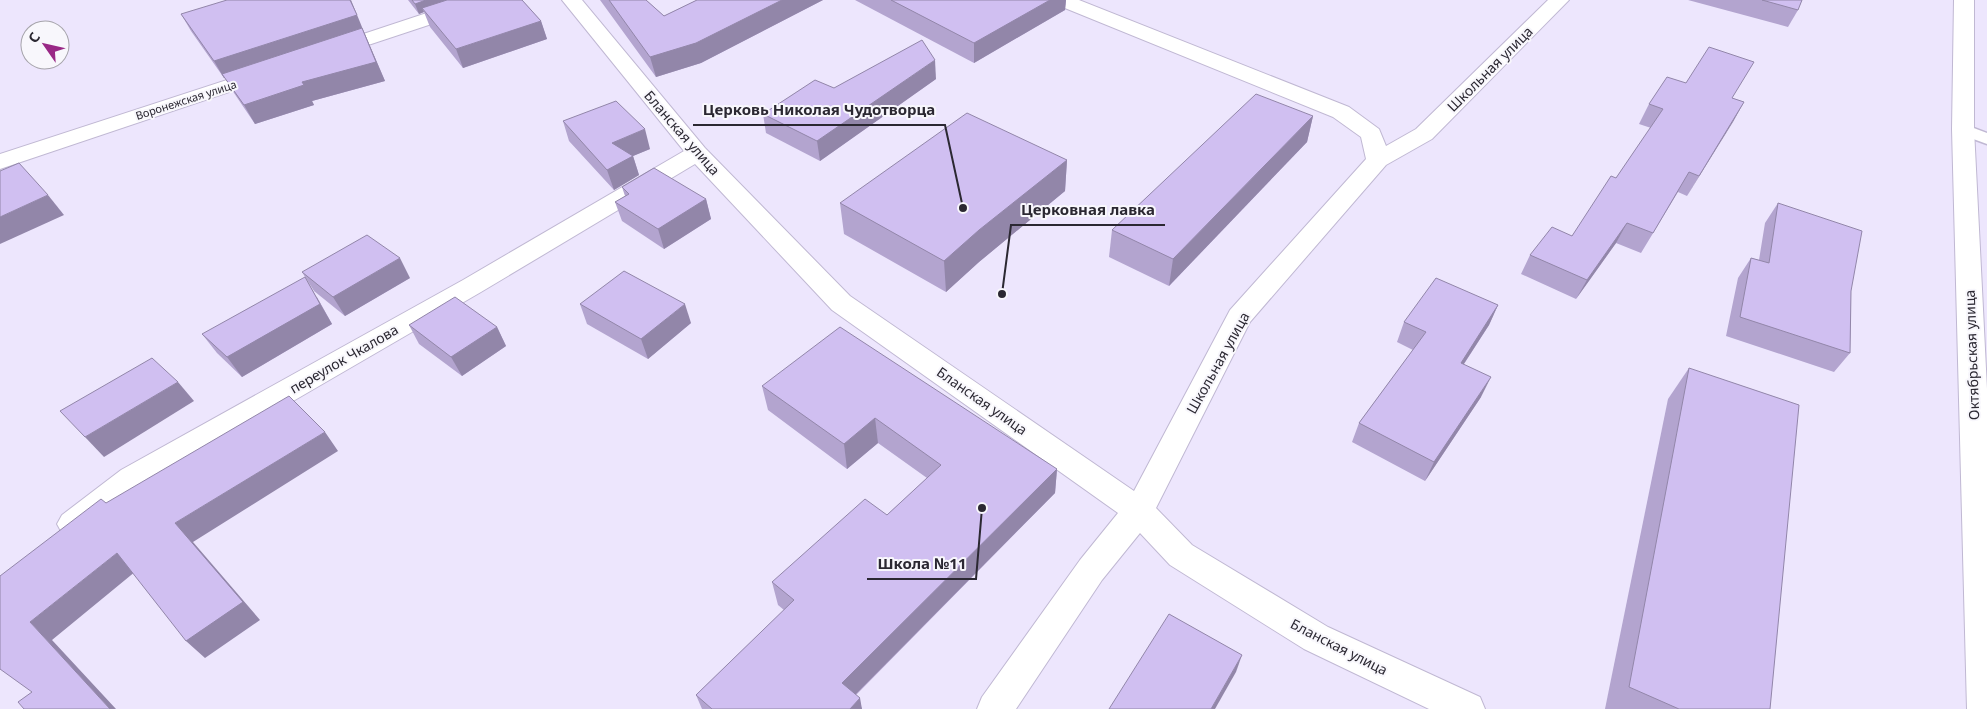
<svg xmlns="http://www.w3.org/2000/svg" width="1987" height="709" font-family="'Noto Sans',sans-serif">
<rect width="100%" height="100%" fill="#ede6fd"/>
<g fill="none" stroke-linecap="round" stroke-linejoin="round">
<g stroke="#c0b8d3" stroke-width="3">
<path id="lane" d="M1963,124l24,9v11l-30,-11 -3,-4 3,-4z"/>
</g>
<g stroke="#c0b8d3" stroke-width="2">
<g id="street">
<path d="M466,0h29l-3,4 -154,51 -7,2 -7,-2 -3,-4 3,-4z"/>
<path d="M562,0h20l123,148 145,148 284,195 96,-181 136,-151 -5,-22 -28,-20 -278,-113 -3,-4h27l270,107 30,22 7,17 30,-17 132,-129h21l-137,139 -46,26 -136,157 -94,186 36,37 136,82 152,70 5,12h-56l-125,-60 -134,-84 -30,-32 -38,47 -86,129h-39l5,-12 98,-137 38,-47 -286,-203 -137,-146 -214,128 -338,196 -59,45 -11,4 -11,-4 -5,-9 5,-9 59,-45 342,-190 221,-129z"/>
<path d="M1954,0h20v129l13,260v320h-20l-15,-580z"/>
<path d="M264,68l7,2 4,4 -4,4 -271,91v-15z"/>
</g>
</g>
<use href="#lane" fill="#fff" fill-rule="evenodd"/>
<use href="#street" fill="#fff" fill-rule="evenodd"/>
</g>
<g fill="#b3a4cf">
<path d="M408,0h114l19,21 6,18 -84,29 -33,-41 -6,-15 -5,2z"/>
<path d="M600,0h46l18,16 33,-16h126l-122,63 -45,14z"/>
<path d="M855,0h211l-1,10 -91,53z"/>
<path d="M1688,0h114l-4,10 -10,17z"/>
<path d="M181,14l183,18 21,49 -73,20 2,4 -59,19 -21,-31 -9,-15h-1l-33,-47z"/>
<path d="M936,79l-116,82 -54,-28 -3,-19 71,-26z"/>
<path d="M1732,98l12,4 -57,94 -9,-4 -37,61 -25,-10 -40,56 -55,-25 9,-19 42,-19 44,-58 35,-50 -12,-4 10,-20z"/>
<path d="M1313,116l-6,26 -138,144 -60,-29 3,-27z"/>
<path d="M563,121l87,28 -17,7 6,19 -25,15 -45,-49z"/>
<path d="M1067,160l-2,31 -86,71 -33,30 -102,-58 -4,-31z"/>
<path d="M622,187l84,12 5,20 -47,30 -42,-28 -7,-19 10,-6z"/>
<path d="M1778,203l73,88 -1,62 -16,19 -108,-36 12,-58 13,-20 8,2 6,-37z"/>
<path d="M302,272l108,6 -65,38 -31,-25z"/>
<path d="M317,297l15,27 -90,53 -25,-24 -15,-19z"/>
<path d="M580,304l111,19 -43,36 -61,-35z"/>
<path d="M1498,305l-9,20 -25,39 17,33 -56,84 -73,-39 7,-19 54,-73 -16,-8 7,-20z"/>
<path d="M409,325l88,2 9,19 -44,30 -43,-32z"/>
<path d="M1689,368l81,341h-165l63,-310z"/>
<path d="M762,386l295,83 -2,24 -199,202 6,14h-160l-6,-14 88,-85 -6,-5 -6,-23 115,-67 40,-37 -49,-35 -31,26 -79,-59z"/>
</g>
<g fill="#9286a9">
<path d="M351,0l13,32 21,49 -73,20 2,4 -59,19 -11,-19 -19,-27h-1l-10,-17z"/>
<path d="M426,0h34l-38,8 2,4 -5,2 -4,-10z"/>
<path d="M782,0h41l-122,63 -45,14 -6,-20z"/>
<path d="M1050,0h16l-1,10 -91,53v-20z"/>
<path d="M541,21l6,18 -84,29 -7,-19z"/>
<path d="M935,60l1,19 -116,82 -3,-20z"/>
<path d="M1744,102l-11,20 -46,74 12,-20z"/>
<path d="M1313,116l-6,26 -138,144 4,-27z"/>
<path d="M645,129l5,20 -17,7 6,19 -25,15 -7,-20 5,-27z"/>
<path d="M1067,160l-2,31 -86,71 -33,30 -2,-31 35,-31z"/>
<path d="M48,195l16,20 -64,29v-27z"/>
<path d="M706,199l5,20 -47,30 -6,-20z"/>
<path d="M1627,223l-11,20 -40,56 11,-19z"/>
<path d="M400,258l10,20 -65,38 -12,-19z"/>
<path d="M305,277l27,47 -90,53 -15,-20z"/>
<path d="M685,304l6,19 -43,36 -7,-20z"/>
<path d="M1498,305l-9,20 -37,57 9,-19z"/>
<path d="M497,327l9,19 -44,30 -11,-19z"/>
<path d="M1491,377l-10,20 -56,84 9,-19z"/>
<path d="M178,382l16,19 -90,56 -19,-20z"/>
<path d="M875,418l3,25 -31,26 -3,-25z"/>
<path d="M325,432l13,19 -145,91 67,78 -55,38 -19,-17 -11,-118z"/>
<path d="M1057,469l-2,24 -209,211 -4,-21z"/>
<path d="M117,553l19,18 -84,69 64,69h-6l-80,-87z"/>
<path d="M1242,655l-6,17 -21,37h-4z"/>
<path d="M860,698l2,11h-12z"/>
</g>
<g fill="#d0bff1" stroke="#9286a9">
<path d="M227,0h123l7,15 -143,46 -33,-47z"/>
<path d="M412,0h14l-11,4z"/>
<path d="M447,0h75l19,21 -85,28 -34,-41z"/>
<path d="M609,0h37l18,16 33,-16h85l-86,43 -46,14z"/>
<path d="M891,0h159l-76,43z"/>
<path d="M1762,0h40l-4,10z"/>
<path d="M362,28l14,34 -74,20 2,3 -60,20 -22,-31z"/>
<path d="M922,40l13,20 -118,81 -54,-27 52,-34 19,8z"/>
<path d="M1709,47l45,15 -22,36 12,4 -45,74 -10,-4 -36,61 -26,-10 -40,57 -57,-25 22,-28 20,9 39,-60 5,2 47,-69 -14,-5 18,-27 19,6z"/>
<path d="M1256,94l57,22 -140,143 -61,-29z"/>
<path d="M616,101l29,28 -33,14 21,13 -26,14 -44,-49z"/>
<path d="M967,113l100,47 -88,70 -35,31 -104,-58z"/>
<path d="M19,163l29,32 -48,22v-46z"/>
<path d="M654,168l52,31 -48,30 -43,-27 14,-8 -7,-7z"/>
<path d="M1778,203l84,28 -11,60 -1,62 -110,-36 11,-59 18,5z"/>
<path d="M367,235l33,23 -67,39 -31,-25z"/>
<path d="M624,271l61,33 -44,35 -61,-35z"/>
<path d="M305,277l15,27 -93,53 -25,-23z"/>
<path d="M1436,278l62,27 -37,58 30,14 -57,85 -75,-39 67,-91 -22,-10z"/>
<path d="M455,297l42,30 -46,30 -42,-32z"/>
<path d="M840,327l217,142 -215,214 18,15 -10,11h-138l-16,-14 98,-95 -22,-18 93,-83 22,16 54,-50 -66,-47 -31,26 -82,-58z"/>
<path d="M152,358l26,24 -93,55 -25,-26z"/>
<path d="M1689,368l110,37 -29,304h-91l-50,-22z"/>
<path d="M289,396l36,36 -150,91 68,79 -57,39 -69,-88 -87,69 80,87h-86l-6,-7 14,-10 -32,-23v-93l101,-77 5,4z"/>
<path d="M1169,614l73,41 -31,54h-102z"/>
</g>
<g text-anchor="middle" stroke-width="4" stroke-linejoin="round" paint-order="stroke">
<g font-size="11" fill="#2b2832" stroke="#f8f7fc">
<text transform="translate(186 100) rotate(-18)" y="4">Воронежская улица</text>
</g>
<g font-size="14" fill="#2b2832" stroke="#f8f7fc">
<text transform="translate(1490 69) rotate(-45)" y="5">Школьная улица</text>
<text transform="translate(682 133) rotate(49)" y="5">Бланская улица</text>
<text transform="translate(1972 355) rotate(-92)" y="5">Октябрьская улица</text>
<text transform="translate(344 359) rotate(-30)" y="5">переулок Чкалова</text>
<text transform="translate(1218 363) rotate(-61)" y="5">Школьная улица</text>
<text transform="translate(982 401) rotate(35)" y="5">Бланская улица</text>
<text transform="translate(1339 647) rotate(27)" y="5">Бланская улица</text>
</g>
</g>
<path fill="none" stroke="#2b2832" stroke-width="2" d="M963 208L945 125H693M1002 294L1011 225H1165M982 508L976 579H867"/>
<g fill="#2b2832" stroke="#f8f7fc" stroke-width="2">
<circle cx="963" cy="208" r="5"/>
<circle cx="1002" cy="294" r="5"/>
<circle cx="982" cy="508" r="5"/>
</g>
<g font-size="15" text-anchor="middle" font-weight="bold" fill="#2b2832" stroke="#f8f7fc" stroke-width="4" stroke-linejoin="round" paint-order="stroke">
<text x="819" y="115">Церковь Николая Чудотворца</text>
<text x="1088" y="215">Церковная лавка</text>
<text x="922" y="569">Школа №11</text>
</g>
<g transform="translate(45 45) rotate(304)"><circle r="24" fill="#f8f7fc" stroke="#a6a4ab"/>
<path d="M0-4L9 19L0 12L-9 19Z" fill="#992886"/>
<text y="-8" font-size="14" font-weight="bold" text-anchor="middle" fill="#2b2832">С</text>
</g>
</svg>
